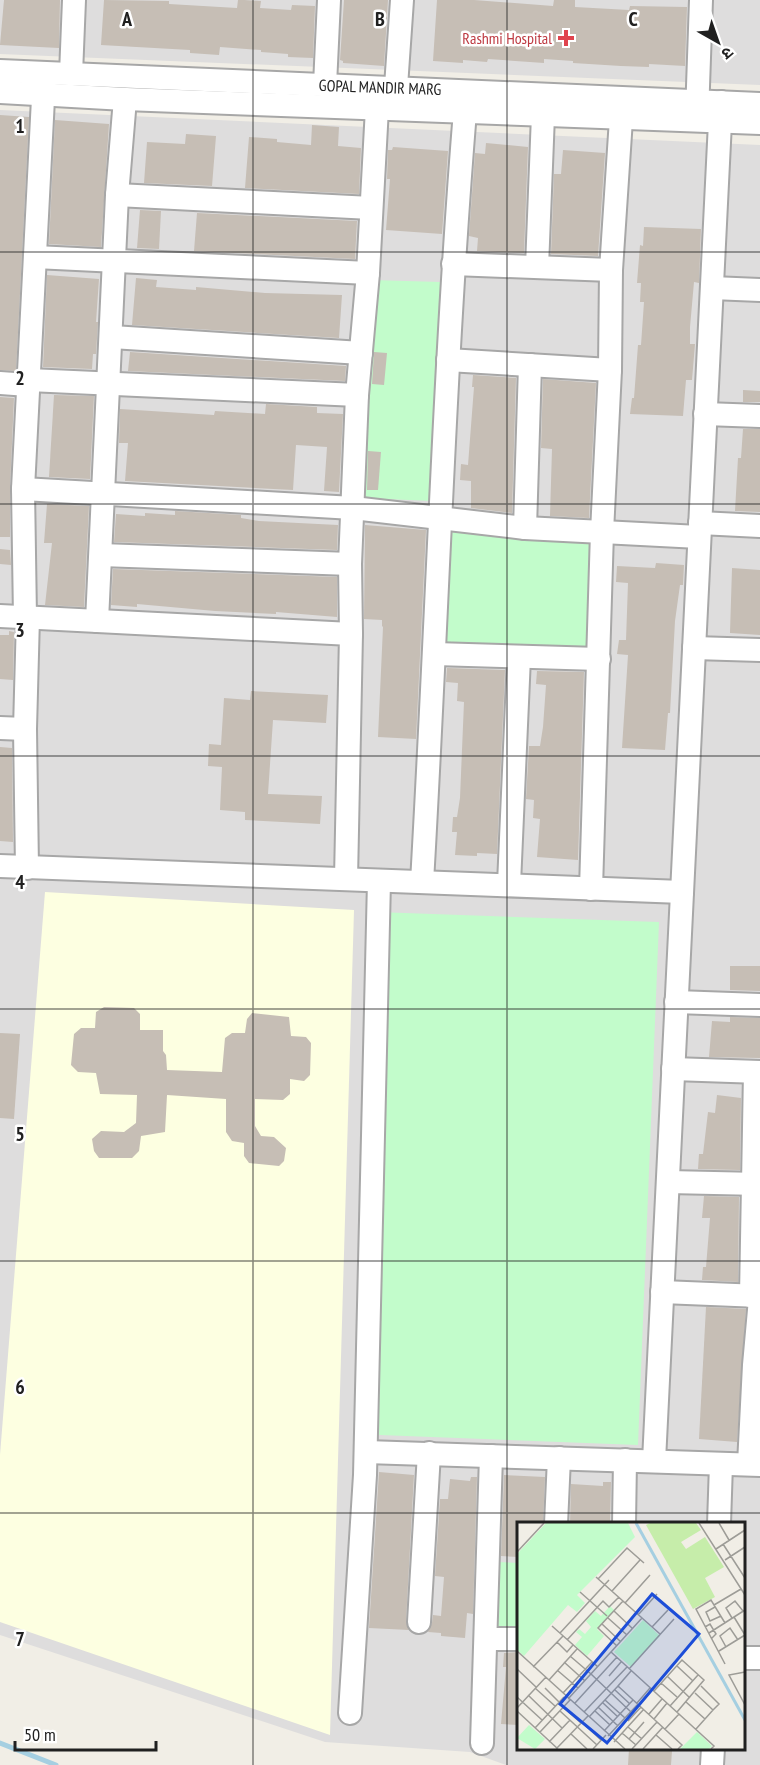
<svg xmlns="http://www.w3.org/2000/svg" width="760" height="1765" font-family="'PT Sans Narrow','Noto Sans Devanagari',sans-serif">
<rect width="100%" height="100%" fill="#f1eee6"/>
<g fill="#dedddd" fill-rule="evenodd">
<path d="M0,0h760v85l-760,-31z"/>
<path d="M0,110l760,35v1620h-254l-36,-13 -145,-10 -325,-107zM518,1524h226v224h-226z"/>
</g>
<path fill="#fdffe1" d="M45,892l309,18 -24,825 -330,-113v-167z"/>
<g fill="#c2fccb">
<path d="M371,280l70,2 -8,219 -71,-3z"/>
<path d="M447,532l148,6 -5,115 -147,-6z"/>
<path d="M376,912l283,10 -21,523 -284,-11z"/>
<path d="M497,1562l21,1v68h-24z"/>
</g>
<g fill="none" stroke-linecap="round" stroke-linejoin="round">
<path stroke="#a5cfe1" stroke-width="5" d="M0,1743l56,22"/>
</g>
<g fill="#c6beb5">
<path d="M4,0h56l-1,48 -59,-3z"/>
<path d="M104,0l65,1v3l68,4 1,-8h6l17,1 -1,7 31,2 1,-5 23,1 -2,52 -25,-1v-3l-27,-2v-2l-41,-3 -1,8 -29,-2v-3l-89,-5z"/>
<path d="M344,0h44l-4,66 -41,-3v-2l-3,-1z"/>
<path d="M437,0h37l79,6 1,-6h21v7l54,3 1,-4 57,1 -2,59 -36,-2v3l-28,-1 -48,-3v-2l-29,-2v4l-56,-4 -1,3 -24,-2v3l-30,-2z"/>
<path d="M0,115l29,2 -13,254 -16,-1z"/>
<path d="M55,120l54,4 -8,123 -52,-3z"/>
<path d="M312,125l27,2 -1,19 23,2 -2,46 -114,-6 4,-51 28,2v3l34,3z"/>
<path d="M186,134l30,2 -4,50 -68,-3 3,-41 38,2z"/>
<path d="M486,143l42,4 -4,106 -47,-2 1,-13 -9,-2 6,-83 10,1z"/>
<path d="M393,147l55,4 -6,83 -56,-4 4,-51h-3l1,-29h4z"/>
<path d="M563,150l42,3 -7,103 -47,-2 3,-80h7z"/>
<path d="M140,210l21,1 -2,38 -22,-1z"/>
<path d="M197,213l160,8 -2,38 -161,-8z"/>
<path d="M644,227l57,2 -2,54 -5,-1 -4,45v17h5l-3,36h-6l-3,36 -53,-2 2,-16h2l4,-53h3l3,-43h-4l1,-19h-4l3,-38 3,1z"/>
<path d="M47,275l52,4 -3,43h2l-2,32h-3l-1,15 -49,-2z"/>
<path d="M136,278l21,2 -1,7 40,3v-3l69,6 77,2 -3,43 -207,-13z"/>
<path d="M130,352l216,14 -1,15 -217,-10z"/>
<path d="M374,352l13,1 -3,32 -12,-1z"/>
<path d="M473,375l43,3 -4,135 -41,-5v-27l-11,-1 1,-16 7,1 6,-78h-2z"/>
<path d="M543,379l53,4 -7,135 -39,-2 2,-67 -11,-1z"/>
<path d="M743,390l17,1v11h-17z"/>
<path d="M54,395l40,1 -4,83 -41,-2z"/>
<path d="M0,397l14,1 -4,90v49h-10z"/>
<path d="M266,404l51,3v6l26,1 -4,78 -15,-1 3,-44 -31,-2 -3,45 -168,-9 3,-38h-9l1,-34 94,6 1,-4 50,3z"/>
<path d="M743,429h17v83l-25,-1 3,-53h3z"/>
<path d="M368,451l13,1 -3,38h-11z"/>
<path d="M47,504l42,2 -5,101 -39,-2 7,-62h-8z"/>
<path d="M175,511l66,4v3l18,3 79,4 -1,25 -223,-8 2,-28 29,2v-3l30,2z"/>
<path d="M365,525l61,5 -10,209 -38,-2 5,-110 -1,-1v-6l-18,-1z"/>
<path d="M0,549l10,1 1,15 -11,-1z"/>
<path d="M656,563l28,2 -1,20h-3l-5,36 -5,92h-2l-3,37 -43,-2 6,-93 -11,-1 2,-14h7l2,-57 -12,-1 1,-16 38,2z"/>
<path d="M732,568l28,2v65l-30,-2z"/>
<path d="M113,569l224,8v40l-61,-5v2l-61,-3 -78,-7v3l-26,-2z"/>
<path d="M9,631l5,1 -1,48 -13,-1v-44h9z"/>
<path d="M447,668l58,2 -8,184 -20,-1v3l-22,-1 2,-23h-5l1,-15h4l3,-19 4,-96 -7,-1 1,-18 -12,-1z"/>
<path d="M537,671l47,1 -6,188 -41,-3 3,-38 -7,-1 1,-18 -8,-1 3,-53h11l3,-19 3,-42 -10,-1z"/>
<path d="M251,691l77,4 -2,28 -53,-3 -5,74 54,2 -2,28 -75,-4v-8l-25,-2 2,-43 -14,-1 1,-22 12,1 3,-47 26,2z"/>
<path d="M0,747l12,1 1,94 -13,-1z"/>
<path d="M730,966h30v25l-30,-1z"/>
<path d="M104,1007l30,1 6,6v16h23v21l3,4 1,15 55,2 3,-34 7,-5h13l2,-14 5,-6 37,4 2,19 15,1 5,6 -1,32 -6,6 -14,-2v15l-7,6 -28,-1v27l6,10 13,1 12,11 -2,13 -5,5 -30,-3 -5,-7v-13l-12,-2 -6,-9v-33l-59,-4 -2,37 -24,4 -2,15 -7,7h-33l-5,-7 -2,-12 9,-8 23,1 12,-9 1,-28 -37,-1 -4,-21 -18,-1 -7,-7 3,-31 7,-6h14l1,-16z"/>
<path d="M730,1017l30,1v40l-51,-1 3,-36 18,1z"/>
<path d="M0,1033l20,1 -6,85 -14,-1z"/>
<path d="M717,1095l24,3 -1,72 -42,-1 1,-15h4l5,-42 7,1z"/>
<path d="M704,1196l35,1 -1,85 -36,-2 1,-13h3l4,-49h-8z"/>
<path d="M706,1307l40,2 -9,133 -38,-3z"/>
<path d="M379,1472l35,3 -8,146 3,9 -40,-2z"/>
<path d="M504,1475l41,2 -2,47h-24v33l-18,-1z"/>
<path d="M471,1477h6l-4,137 -6,-1 -2,25 -24,-2v-3l-13,-1 4,-9 1,-8 8,1 3,-39 -9,-1 5,-77h8l2,-20 20,2z"/>
<path d="M603,1482h8l-1,42h-40l1,-40 32,2z"/>
<path d="M519,1652v73l-18,-1 5,-57h-3l1,-14z"/>
<path d="M629,1749l43,2 -1,14h-43z"/>
</g>
<g fill="none" stroke-linecap="round" stroke-linejoin="round">
<g stroke="#a7a7a7" stroke-width="26">
<g id="minor">
<path d="M0,71l760,33"/>
<path d="M71,74l3,-74"/>
<path d="M325,85l4,-85"/>
<path d="M0,92l125,7 635,24"/>
<path d="M395,101l7,-101"/>
<path d="M697,115l4,-115"/>
<path d="M117,195l254,13"/>
<path d="M35,257l333,16"/>
<path d="M453,264l158,6"/>
<path d="M537,267l6,-152"/>
<path d="M712,288l48,2"/>
<path d="M112,337l249,16"/>
<path d="M448,360l162,10"/>
<path d="M29,380l328,15"/>
<path d="M0,383l28,2"/>
<path d="M705,414l55,2"/>
<path d="M23,489l330,19 172,20 174,9"/>
<path d="M700,523l60,3"/>
<path d="M525,528l5,-163"/>
<path d="M101,555l249,9"/>
<path d="M0,616l351,18 -5,245"/>
<path d="M25,617l-2,-128 21,-410"/>
<path d="M97,621l20,-426 8,-96"/>
<path d="M351,634l-1,-70 7,-169 11,-122 9,-165"/>
<path d="M694,648l66,2"/>
<path d="M435,654l164,5"/>
<path d="M0,728l25,1"/>
<path d="M0,866l682,26"/>
<path d="M27,868l-2,-139 3,-112"/>
<path d="M422,882c15,-257 22,-514 43,-771"/>
<path d="M509,884l10,-227"/>
<path d="M591,889l11,-357 8,-162 1,-100 10,-151"/>
<path d="M676,1002l84,3"/>
<path d="M673,1069l87,3"/>
<path d="M668,1182l92,2"/>
<path d="M662,1292l98,4"/>
<path d="M751,1296l4,-224"/>
<path d="M366,1452l394,13"/>
<path d="M654,1461l67,-1359"/>
<path d="M749,1464l5,-99 6,-66"/>
<path d="M556,1524l3,-66"/>
<path d="M624,1524l1,-64"/>
<path d="M719,1524l2,-60"/>
<path d="M419,1622l10,-169"/>
<path d="M487,1639h31"/>
<path d="M744,1658h16"/>
<path d="M350,1713l15,-238 14,-594"/>
<path d="M482,1743l9,-287"/>
<path d="M712,1765l1,-17"/>
</g>
</g>
<use href="#minor" stroke="#fff" stroke-width="22"/>
</g>
<path fill="none" stroke="#202020" stroke-width="1.5" stroke-opacity="0.55" d="M253,0v1765M507,0v1765M0,252h760M0,504h760M0,756h760M0,1009h760M0,1261h760M0,1513h760"/>
<path fill="#e0444e" stroke="#fff" stroke-width="2" d="M563 29h6v6h6v6h-6v6h-6v-6h-6v-6h6z"/>
<g text-anchor="middle" stroke-width="5" stroke-linejoin="round" paint-order="stroke">
<g font-size="16" fill="#be3a42" stroke="#fff" text-anchor="end">
<text x="552" y="44">Rashmi Hospital</text>
</g>
<g font-size="16" fill="#202020" stroke="#fff">
<text transform="translate(380 87) rotate(2)" y="6">GOPAL MANDIR MARG</text>
</g>
</g>
<g transform="translate(517 1522)">
<rect width="228" height="228" fill="#f1eee6"/>
<path d="M133,1h46l5,7 -20,12 5,7 19,-12 19,30 -19,11 10,19 -22,12 -47,-84z" fill="#c6edaa"/>
<path d="M29,1h82l7,14 -58,58 8,8 -8,9 -9,-7 -44,51 -7,-6v-96zM93,84l4,4 -17,19 7,7 -17,20 -12,-11 7,-8 -6,-5 3,-3 6,5 6,-7 -5,-6 9,-10 6,5zM126,98l17,16 -29,31 -17,-15zM12,203l16,14 -10,10 -18,-11zM180,210l15,14 -3,3h-29z" fill="#c2fccb"/>
<path fill="none" stroke="#a5cfe1" stroke-width="3" d="M119,1l109,197"/>
<path fill="none" stroke="#9d9c97" stroke-width="1.5" d="M182,1l46,72M202,1l10,17M206,22l22,34M199,27l29,-19M0,30l27,-29M208,38l20,-13M79,55l64,57M81,57l29,-31 17,15M95,69l28,-31M63,70l27,24M108,81l25,-28M197,83l27,-16M198,85l-9,5 4,9 11,-5M97,89l19,18M121,93l19,-21M217,95l11,18M91,96l19,17M215,96l-6,-10 9,-7 8,10M208,101l-14,-23 -15,9 29,55M85,102l19,18M35,104l46,41M135,105l16,-17M188,105l5,-3 6,10 -4,4M43,111l49,-53M192,111l36,-23M50,118l36,-39 6,6 10,-10M40,120l10,10 6,-7M100,124l-19,-18 25,-27M209,125l-6,-11 10,-8 8,12M0,129l108,98M202,129l26,-16M94,130l103,94 -3,3M53,134l21,18M47,140l21,19M160,144l16,15M16,145l30,-31M0,147l19,18M112,147l45,-50M40,148l21,18M114,149l-13,15 64,59 -4,4M228,150l-16,3 16,30M74,152l40,38M92,154l12,-14M150,154l23,22M32,158l28,-31M144,161l16,14M18,166l20,18M28,166l14,14M98,168l15,14M137,169l28,-31 22,20 -27,32M46,171l29,-31M178,171l18,17 6,-6 -18,-18M11,173l34,33M0,175l25,23M51,177l74,-81M88,178l20,18M169,180l19,17M58,181l42,-46M86,181l15,14M120,181l13,-15M153,184l28,-31M46,185l18,16M81,185l20,19M0,186l29,-31M0,189l41,38M43,189l37,34M78,189l15,14M67,190l43,-45M132,192l13,-15M72,195l29,-31M137,197l13,-16M111,199l13,-14M69,204l15,14M111,205l14,12M18,206l29,-31M148,207l14,-15M179,207l17,-19M87,209l29,-31M23,210l30,-32M105,211l14,12M54,212l16,15M139,213l16,14M91,214l30,-32M112,217l15,-17M32,220l21,-22M97,220l30,-33M39,227l32,-33M76,227l13,-14M115,227l25,-27M126,227l20,-22"/>
<path fill="#1d4ed8" fill-opacity="0.15" stroke="#1d4ed8" stroke-width="3" d="M135,72l47,40 -92,109 -47,-39z"/>
<rect width="228" height="228" fill="none" stroke="#202020" stroke-width="3"/>
</g>
<g font-size="20" text-anchor="middle" font-weight="bold" fill="#202020" stroke="#fff" stroke-width="5" stroke-linejoin="round" paint-order="stroke">
<text x="127" y="26">A</text>
<text x="380" y="26">B</text>
<text x="633" y="26">C</text>
<text x="20" y="133">1</text>
<text x="20" y="385">2</text>
<text x="20" y="637">3</text>
<text x="20" y="889">4</text>
<text x="20" y="1141">5</text>
<text x="20" y="1394">6</text>
<text x="20" y="1646">7</text>
</g>
<g transform="translate(718 42) rotate(140)" stroke="#ffffff" stroke-width="4.5" paint-order="stroke">
<path d="M0-4.5L10 22L0 15L-10 22Z" fill="#202020"/>
<text y="-9" font-size="16" font-weight="bold" text-anchor="middle" fill="#202020">उ</text>
</g>
<path d="M15 1741v9h141v-9" fill="none" stroke="#202020" stroke-width="3"/>
<text x="24" y="1741" font-size="18" fill="#202020" stroke="#ffffff" stroke-width="4.5" paint-order="stroke">50 m</text>
</svg>
